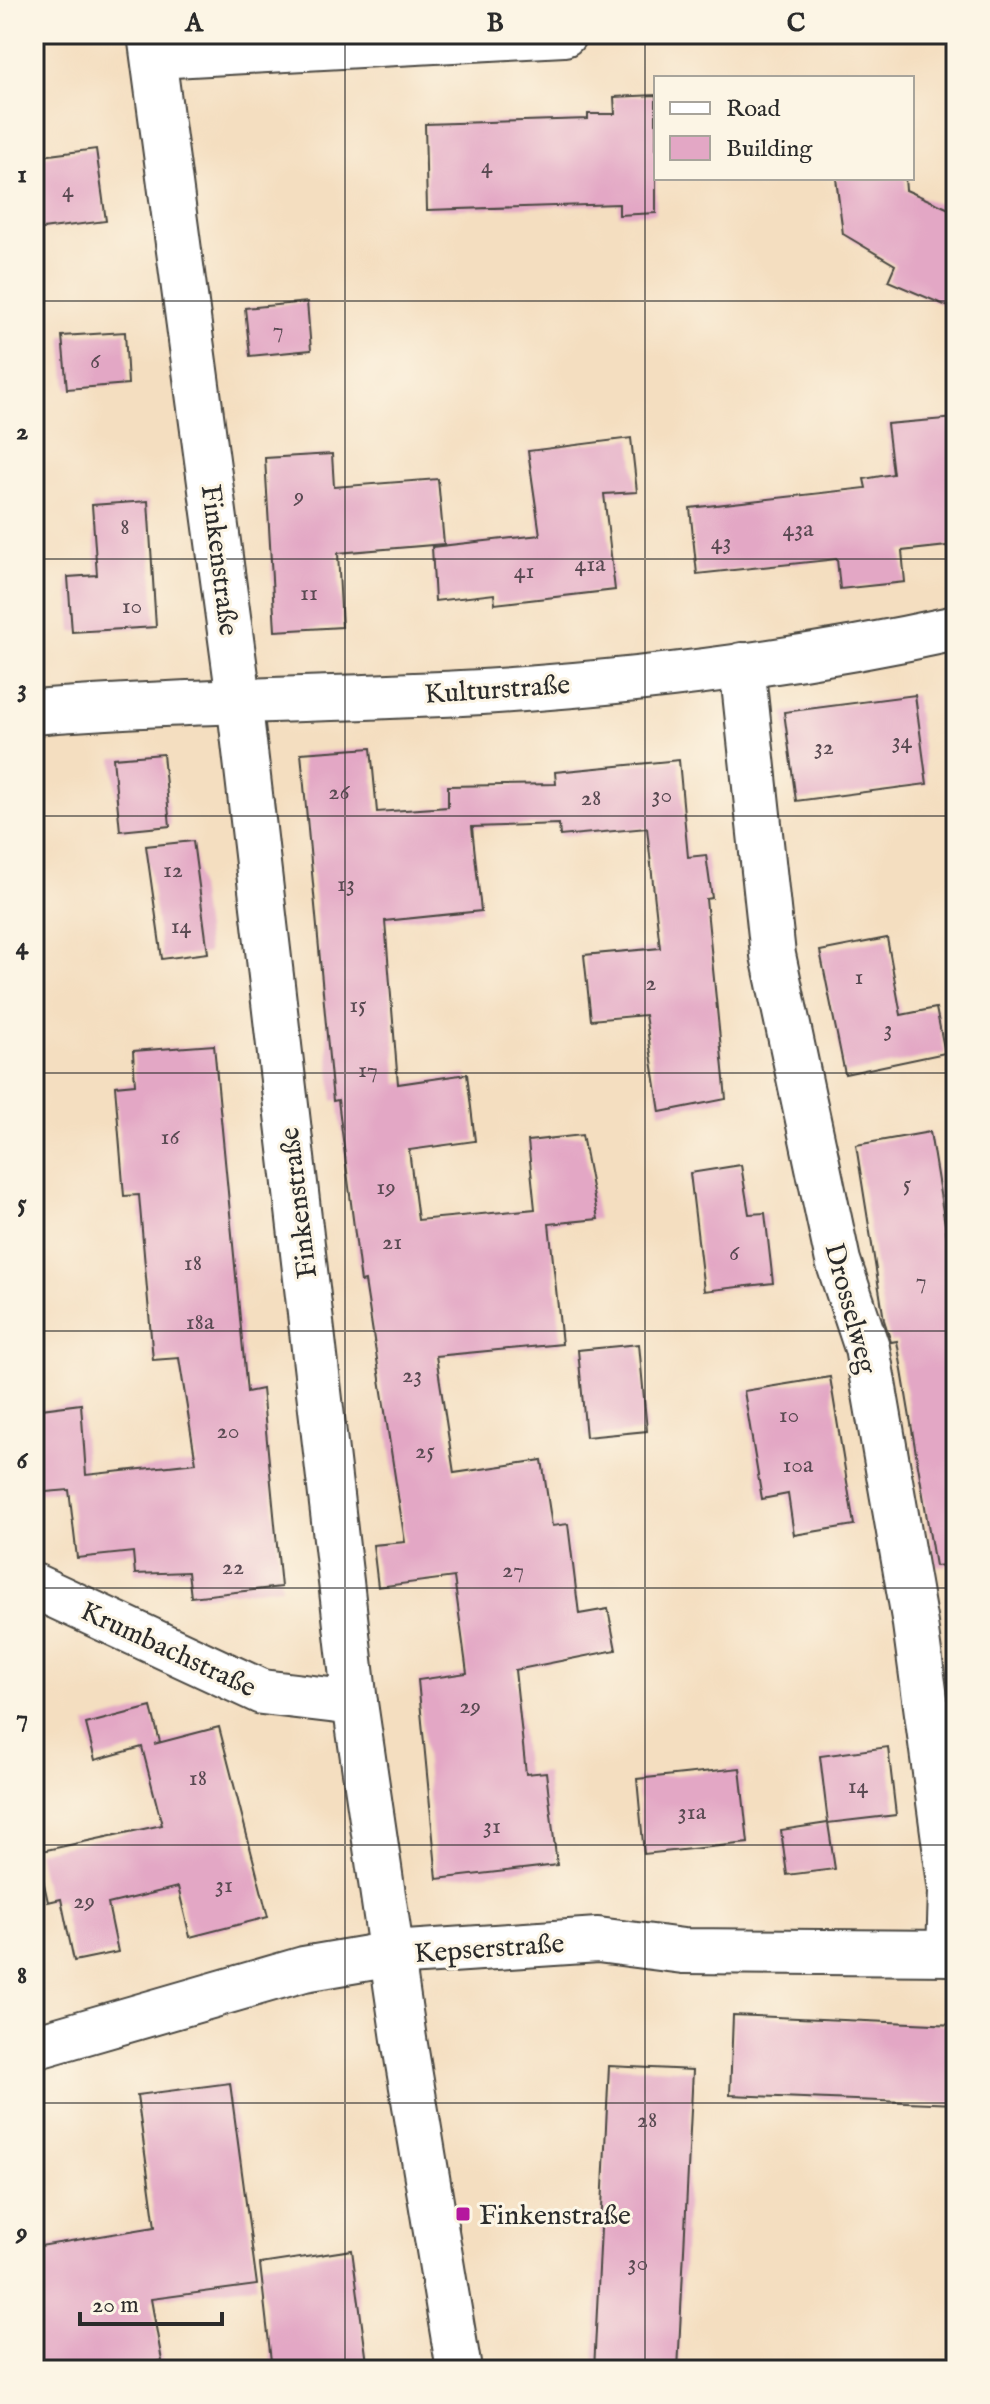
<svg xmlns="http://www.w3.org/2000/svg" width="990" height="2404" font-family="'IM FELL English',serif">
<rect width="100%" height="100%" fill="#fcf5e5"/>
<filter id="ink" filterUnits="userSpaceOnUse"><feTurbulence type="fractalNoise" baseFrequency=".0125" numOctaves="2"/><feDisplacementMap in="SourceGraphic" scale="16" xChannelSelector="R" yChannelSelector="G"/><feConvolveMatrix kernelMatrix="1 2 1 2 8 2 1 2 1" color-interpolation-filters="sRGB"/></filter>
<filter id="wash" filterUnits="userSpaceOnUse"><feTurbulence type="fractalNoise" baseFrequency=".006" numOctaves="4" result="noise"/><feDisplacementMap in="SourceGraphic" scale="32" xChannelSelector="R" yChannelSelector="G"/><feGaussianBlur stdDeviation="1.8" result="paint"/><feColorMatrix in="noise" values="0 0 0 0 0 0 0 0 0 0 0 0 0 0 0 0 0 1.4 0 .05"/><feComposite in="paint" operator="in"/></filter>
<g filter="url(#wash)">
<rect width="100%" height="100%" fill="#f4dec0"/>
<g id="blocks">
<g fill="#e3a7c5">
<path d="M656,95v118l-37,2v-11l-192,6 -2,-86 163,-5v-5h27l-1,-17z"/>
<path d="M96,149l10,72 -72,9v-73z"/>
<path d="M836,178h69l1,12 50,22v98l-68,-29 7,-16 -52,-31z"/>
<path d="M307,302l4,48 -61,6 -5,-48z"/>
<path d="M125,332l3,52 -61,5 -5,-53z"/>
<path d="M956,418v127l-54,6 3,31 -65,7 -3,-30 -140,15 -7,-66 176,-20 -2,-9 29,-5 -6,-50z"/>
<path d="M631,438l6,54 -33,2 11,96 -120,14 -1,-10 -59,7 -3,-54 108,-12 -12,-84z"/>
<path d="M332,454l2,33 104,-8 6,65 -106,9 4,74 -67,4 -10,-173z"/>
<path d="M148,501l8,126 -84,5 -4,-55 29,-2 -5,-70z"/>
<path d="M915,695l12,89 -131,17 -12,-89z"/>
<path d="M371,748l6,64 71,-5v-21l108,-2 -1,-12 124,-12 9,97 18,-2 6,43 -6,1 20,200 -66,13 -15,-97 -54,5 -7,-65 76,-7 -13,-120 -87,8 -1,-12 -87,3 9,84 -96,10 13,163 69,-10 8,67 -66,9 9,70 117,-11 -7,-68 54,-6 16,84 -49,5 13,120 -126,12 18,117 88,-13 10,66 16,-2 11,90 29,-5 8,41 -101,20 11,104 20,-2 11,93 -120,14 -19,-199 49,-7 -13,-96 -76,10 -5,-42 32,-3 -40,-261 -4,1 -23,-182 -5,1 -32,-348z"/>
<path d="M163,754l7,72 -50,5 -7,-73z"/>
<path d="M193,841l15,112 -46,6 -16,-113z"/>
<path d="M887,938l14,77 35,-7 9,45 -100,21 -25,-123z"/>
<path d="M214,1045l33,347 15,-3 19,198 -90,10 -3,-25 -53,2 -2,-22 -56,6 -8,-68 -35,3v-83l47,-6 5,71 110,-12 -17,-105 -26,2 -14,-165 -15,1 -9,-110 20,-2 -2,-33z"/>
<path d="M930,1132l26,160v272l-21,2 -38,-225 -6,1 -7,-22 -28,-175z"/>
<path d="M741,1165l8,49 16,-1 8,70 -69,8 -14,-118z"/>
<path d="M639,1344l8,87 -61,6 -8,-87z"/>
<path d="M830,1377l24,148 -60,10 -6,-41 -26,5 -18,-108z"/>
<path d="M151,1707l9,35 -6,2 65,-17 49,190 -78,20 -12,-50 -70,17 10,48 -44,9 -13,-62 -13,3 -11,-50 125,-27 -20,-78 -47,13 -9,-36z"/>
<path d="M888,1747l8,68 -68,8 -8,-67z"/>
<path d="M740,1768l8,75 -104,11 -7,-75z"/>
<path d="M828,1823l7,46 -48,6 -6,-45z"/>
<path d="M733,2015l223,10v79l-226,-9z"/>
<path d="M609,2066l84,4 -15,300h-84z"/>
<path d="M230,2083l27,202 -106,14 11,62 -56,9h-72v-123l121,-20 -18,-132z"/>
<path d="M352,2250l16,120h-96l-12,-106z"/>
</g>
</g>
</g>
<g filter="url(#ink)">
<use href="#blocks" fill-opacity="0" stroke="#494641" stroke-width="2"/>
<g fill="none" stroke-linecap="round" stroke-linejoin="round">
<g stroke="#494641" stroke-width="48">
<g id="street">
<path d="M150,34l89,665 116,1004 49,336 55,331"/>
<path d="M154,56l410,-22"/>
<path d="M742,665l31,290 65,306 29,87 48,276 36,267 -2,62"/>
<path d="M34,712c149,-12 298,-12 448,-20 158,-10 319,-30 474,-64"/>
<path d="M34,1586l228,106 93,11"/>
<path d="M34,2047l270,-78 88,-15 206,-14 85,11 273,2"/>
</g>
</g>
<use href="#street" stroke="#fff" stroke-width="44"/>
</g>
</g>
<path fill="none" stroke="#2b2b2b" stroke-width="2" stroke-opacity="0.55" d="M345,34v2336M645,34v2336M34,301h922M34,559h922M34,816h922M34,1073h922M34,1331h922M34,1588h922M34,1845h922M34,2103h922"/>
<rect fill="#b5179e" stroke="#fcf5e5" stroke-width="3" x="455" y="2206" width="16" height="16" rx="4"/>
<g text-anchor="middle" stroke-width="6" stroke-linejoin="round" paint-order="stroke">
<g font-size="24" fill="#594a52">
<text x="487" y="173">4</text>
<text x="68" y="197">4</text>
<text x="278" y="337">7</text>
<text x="95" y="368">6</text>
<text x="299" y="503">9</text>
<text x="125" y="534">8</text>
<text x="798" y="536">43a</text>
<text x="721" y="549">43</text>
<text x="590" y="571">41a</text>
<text x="524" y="578">41</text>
<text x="309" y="600">11</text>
<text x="132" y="613">10</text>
<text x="902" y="748">34</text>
<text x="824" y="754">32</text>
<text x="339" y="799">26</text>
<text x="662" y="802">30</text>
<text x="591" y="805">28</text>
<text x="173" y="877">12</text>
<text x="346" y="891">13</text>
<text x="181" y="933">14</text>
<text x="859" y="984">1</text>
<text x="651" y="990">2</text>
<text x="358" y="1012">15</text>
<text x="888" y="1036">3</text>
<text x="368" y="1077">17</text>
<text x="170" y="1144">16</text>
<text x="907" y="1191">5</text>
<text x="386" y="1194">19</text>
<text x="392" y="1249">21</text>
<text x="734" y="1260">6</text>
<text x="193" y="1270">18</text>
<text x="921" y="1288">7</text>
<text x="200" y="1329">18a</text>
<text x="412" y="1382">23</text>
<text x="789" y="1422">10</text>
<text x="228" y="1438">20</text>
<text x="425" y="1458">25</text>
<text x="798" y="1472">10a</text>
<text x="233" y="1574">22</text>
<text x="513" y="1577">27</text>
<text x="470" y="1713">29</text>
<text x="198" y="1785">18</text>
<text x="858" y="1793">14</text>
<text x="692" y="1819">31a</text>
<text x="492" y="1833">31</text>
<text x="224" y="1892">31</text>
<text x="84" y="1908">29</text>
<text x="647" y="2127">28</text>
<text x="638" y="2270">30</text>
</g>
<g font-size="28" fill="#2b2b2b" stroke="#fcf5e5">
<text transform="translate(221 560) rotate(83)" y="10">Finkenstraße</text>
<text transform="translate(497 688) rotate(-4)" y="10">Kulturstraße</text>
<text transform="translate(297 1203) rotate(-97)" y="10">Finkenstraße</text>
<text transform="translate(852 1308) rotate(75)" y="10">Drosselweg</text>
<text transform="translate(169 1648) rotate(25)" y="10">Krumbachstraße</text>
<text transform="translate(489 1947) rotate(-4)" y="10">Kepserstraße</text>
</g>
<g font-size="28" fill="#2b2b2b" stroke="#fcf5e5" text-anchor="start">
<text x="479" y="2224">Finkenstraße</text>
</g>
</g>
<rect width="990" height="2404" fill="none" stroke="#fcf5e5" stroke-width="88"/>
<rect x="654" y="76" width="260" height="104" fill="#fcf5e5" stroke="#a8a49b" stroke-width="2"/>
<rect x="670" y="102" width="40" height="12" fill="#ffffff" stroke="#a8a49b" stroke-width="2"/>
<text x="726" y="116" font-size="24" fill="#2b2b2b">Road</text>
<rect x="670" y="136" width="40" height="24" fill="#e3a7c5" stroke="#a8a49b" stroke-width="2"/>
<text x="726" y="156" font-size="24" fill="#2b2b2b">Building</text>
<path d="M80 2312v12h142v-12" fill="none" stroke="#2b2b2b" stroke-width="4"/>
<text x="92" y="2312" font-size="24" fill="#2b2b2b" stroke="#fcf5e5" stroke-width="6" paint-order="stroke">20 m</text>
<rect x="44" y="44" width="902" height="2316" fill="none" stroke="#2b2b2b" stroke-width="3"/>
<g font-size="26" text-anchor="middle" font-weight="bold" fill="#2b2b2b">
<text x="194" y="31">A</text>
<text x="495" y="31">B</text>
<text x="796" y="31">C</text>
<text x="22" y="182">1</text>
<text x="22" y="439">2</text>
<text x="22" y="696">3</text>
<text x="22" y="954">4</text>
<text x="22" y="1211">5</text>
<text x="22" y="1468">6</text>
<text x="22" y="1726">7</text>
<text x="22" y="1983">8</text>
<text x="22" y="2240">9</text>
</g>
</svg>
